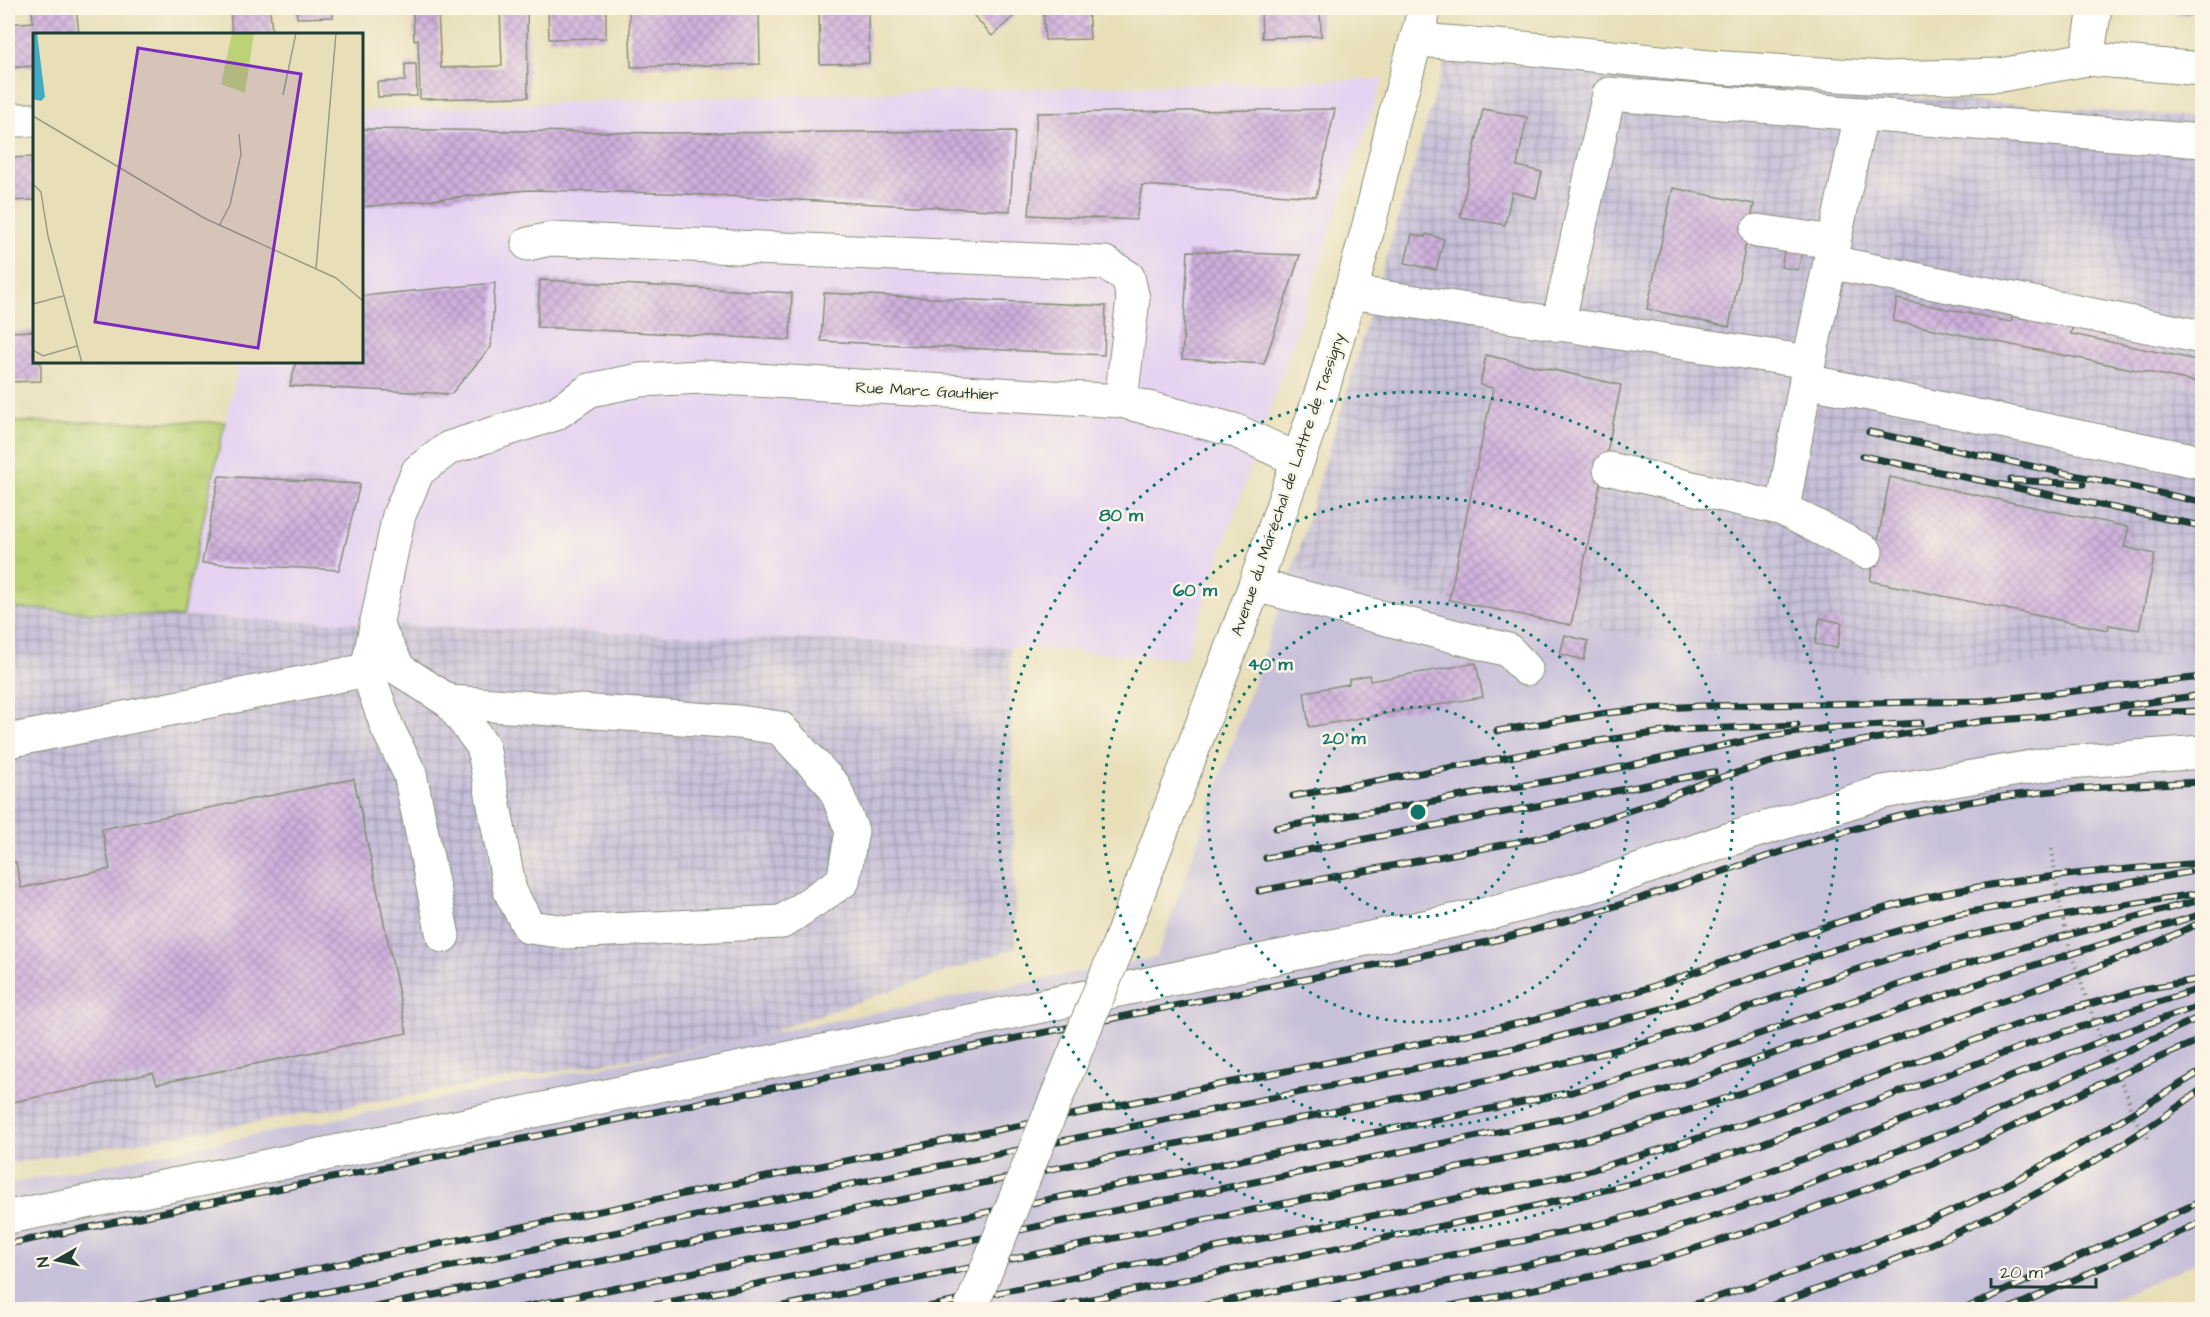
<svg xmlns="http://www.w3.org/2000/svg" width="2210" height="1317" font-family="'Architects Daughter',sans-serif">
<defs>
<pattern id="industrial-grid" width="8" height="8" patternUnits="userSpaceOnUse" patternTransform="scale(1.5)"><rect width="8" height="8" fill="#c7c0d9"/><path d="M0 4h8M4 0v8" fill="none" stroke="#a19db1"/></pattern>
<pattern id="grass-tufts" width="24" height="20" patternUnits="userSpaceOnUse" patternTransform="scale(1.5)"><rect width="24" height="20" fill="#bbd276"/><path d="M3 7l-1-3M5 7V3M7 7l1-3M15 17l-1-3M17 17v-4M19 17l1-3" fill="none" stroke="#a0b567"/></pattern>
<pattern id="building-cross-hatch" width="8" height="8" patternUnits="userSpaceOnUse" patternTransform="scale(1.5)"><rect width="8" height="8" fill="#cfb0dd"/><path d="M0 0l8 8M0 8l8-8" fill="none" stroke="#a790b4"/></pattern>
</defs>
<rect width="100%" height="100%" fill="#fcf5e5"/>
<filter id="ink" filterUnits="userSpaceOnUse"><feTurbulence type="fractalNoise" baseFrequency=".0167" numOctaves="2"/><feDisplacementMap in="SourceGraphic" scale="12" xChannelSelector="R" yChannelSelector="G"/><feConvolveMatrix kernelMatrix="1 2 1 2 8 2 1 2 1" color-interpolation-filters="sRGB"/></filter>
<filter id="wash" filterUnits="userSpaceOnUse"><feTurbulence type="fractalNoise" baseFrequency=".008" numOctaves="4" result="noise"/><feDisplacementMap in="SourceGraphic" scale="24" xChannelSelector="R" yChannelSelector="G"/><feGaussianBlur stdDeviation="1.35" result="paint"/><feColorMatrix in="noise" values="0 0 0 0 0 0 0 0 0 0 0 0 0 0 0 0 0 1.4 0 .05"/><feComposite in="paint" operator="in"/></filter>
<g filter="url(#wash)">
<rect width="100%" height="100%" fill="#e8dfb9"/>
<path fill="#e5d3f1" d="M1383,79l-198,580 -175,-12 -828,-30 57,-255h123v-251l253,-11z"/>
<g fill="url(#industrial-grid)">
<path d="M1446,58l425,36 331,24v531l-12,3 -309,24 -100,-11 -488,-95z"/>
<path d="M8,608l174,9 828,30 5,301 -260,89 -747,127z"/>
</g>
<path fill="#c7c0d9" d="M1293,570l488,95 100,11 309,-24 12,-3v611l-112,49 -2082,1v-126l1149,-227z"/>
<path fill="url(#grass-tufts)" stroke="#6d8855" stroke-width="1.5" d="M8,422h217l-43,195 -174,-9z"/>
<g id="blocks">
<g fill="url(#building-cross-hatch)">
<path d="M32,8h44l3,26h-45v32l-26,2v-44l25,-2z"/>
<path d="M230,8h40l2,26h-40z"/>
<path d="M296,8h36l1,9 -36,1z"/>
<path d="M500,8h27l1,89 -108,2 -2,-60 -4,1 -1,-28h25l3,56 61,-2z"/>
<path d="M548,8h58v30l-57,1z"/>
<path d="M629,8h130l1,56 -129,3z"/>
<path d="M819,8h49l1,55 -49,1z"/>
<path d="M967,8h40l7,8 -22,20z"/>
<path d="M1043,8h45l2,31 -45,1z"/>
<path d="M1261,8h59l1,28 -59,2z"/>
<path d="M1880,8h24v5l-25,-2z"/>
<path d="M2165,8h37v3l-11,-1v5l-17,-1v-4l-9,-1z"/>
<path d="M405,64h11l1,32 -39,1 -1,-15 28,-1z"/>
<path d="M2199,95h3v23h-5z"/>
<path d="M1335,109l-19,88 -174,-12 -6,35 -107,-5 8,-102z"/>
<path d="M1483,109l44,8 -10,49 25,6 -6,26 -24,-6 -7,33 -45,-8z"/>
<path d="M362,129l305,4 348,-2 -5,80 -344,-18 -138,-3 -166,17z"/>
<path d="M34,157v43l-26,1v-43z"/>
<path d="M1673,188l81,16 -25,123 -82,-18z"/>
<path d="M1412,234l13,3 1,-3 18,5 -8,31 -31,-7z"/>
<path d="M1785,248l17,3 -4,19 -17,-3z"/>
<path d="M1188,251l112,4 -36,109 -82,-5z"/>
<path d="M540,280l252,13 -2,47 -253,-13z"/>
<path d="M495,283l-4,64 -40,47 -161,-8 6,-24h66v-66z"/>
<path d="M824,293l282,13 -2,49 -283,-14z"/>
<path d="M1897,299l114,23 4,-14 59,12 -3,14 131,27v22l-309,-62z"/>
<path d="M34,331v31h7v19l-32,1 -1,-50z"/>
<path d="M1486,355l135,30 -50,240 -122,-25 44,-212 -13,-3z"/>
<path d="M219,476l141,8 -21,86 -137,-7z"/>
<path d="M1890,477l239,50 -5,20 31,7 -16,76 -30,-5 -1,5 -238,-49z"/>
<path d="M1820,618l22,5 -5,25 -22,-4z"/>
<path d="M1565,635l23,6 -4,19 -24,-6z"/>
<path d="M1476,663l7,34 -174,30 -5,-35 45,-8v-5l20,-4 1,6z"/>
<path d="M354,779l53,254 -250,51 -4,-11 -145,30v-240l8,-1 5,26 89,-19 -8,-40z"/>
</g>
</g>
</g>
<g filter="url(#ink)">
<use href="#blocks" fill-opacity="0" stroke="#848e76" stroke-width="1.5"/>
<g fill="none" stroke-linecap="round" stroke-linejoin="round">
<g stroke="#848e76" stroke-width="35">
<g id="minor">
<path d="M1418,40l105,8 186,19 176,11 116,-3 86,-16 8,-51"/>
<path d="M2087,59l115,10"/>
<path d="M8,120h26"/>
<path d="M1757,231l77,11"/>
<path d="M528,244l22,-5 555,24 23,14 5,22 -12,102"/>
<path d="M1830,262l372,75"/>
<path d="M1350,292l459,70 -26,147 83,43"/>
<path d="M1558,325l51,-231 593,47"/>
<path d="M1809,362l52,-248"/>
<path d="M1806,381l396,81"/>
<path d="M1610,469l173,40"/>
<path d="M1255,585l253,65 18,19"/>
<path d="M376,624l23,45 51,33 33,44 27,145 19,36 38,5 215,-10 61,-41 9,-50 -18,-45 -54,-58 -41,-6 -289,-20"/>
<path d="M8,741l359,-71"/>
<path d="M443,936l-33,-162 -23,-47 -20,-57 32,-155 19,-44 31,-23 106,-34 35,-24 50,-10 63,-3 418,24 113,29 64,30"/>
<path d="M1117,949l138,-364 70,-203 44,-157 26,-110 30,-107"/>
<path d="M8,1217l196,-38 1283,-265 115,-31 122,-42 159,-49 172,-29 147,-11"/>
</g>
</g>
<path stroke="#848e76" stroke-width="4" stroke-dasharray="1.5 4.5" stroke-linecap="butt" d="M2052,849l6,48 13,57 30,86 26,55 5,20 18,26"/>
<use href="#minor" stroke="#fff" stroke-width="33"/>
<g stroke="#1f3d34" stroke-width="7">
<g id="rail">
<path d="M1869,432l333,70"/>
<path d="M1862,456l340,70"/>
<path d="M2011,480l72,4"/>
<path d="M2130,713l72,-2"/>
<path d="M1497,731l110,-18 40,-4 53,-3 283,-5 219,-24"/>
<path d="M1293,796l305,-55 80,-11 119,-5"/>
<path d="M1276,828l303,-52 185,-39 63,-9 94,-5"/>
<path d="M1266,858l448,-86"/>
<path d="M1259,891l300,-57 93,-31 54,-21 75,-23 62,-15 141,-23 56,-4 162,-22"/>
<path d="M8,1244l1484,-303c76,-19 151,-43 226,-68 63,-21 126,-43 191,-59 96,-23 195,-28 293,-32"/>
<path d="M115,1310l1392,-284c51,-12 103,-25 153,-42 85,-28 168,-62 255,-84 94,-23 191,-29 287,-37"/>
<path d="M238,1310l1282,-263 149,-40 167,-58 113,-33 240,-44"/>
<path d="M361,1310l1147,-234c55,-13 110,-25 163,-42 90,-29 177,-65 268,-90 87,-24 175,-38 263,-51"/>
<path d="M510,1310l1062,-218 107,-30 245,-86 85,-25 187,-50"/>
<path d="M630,1310l941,-193 111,-32 330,-113 190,-58"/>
<path d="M763,1310l778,-159 87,-22 99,-31 352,-124 64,-25 59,-27"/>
<path d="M913,1310l668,-137 161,-48 291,-106 116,-31 53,-9"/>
<path d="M1039,1310l484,-101 116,-27 121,-38 280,-104 162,-52"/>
<path d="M1182,1310c95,-20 190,-39 284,-58 60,-12 120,-23 178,-40 192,-55 370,-144 558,-207"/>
<path d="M1314,1310l278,-59 55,-14 127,-40 195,-73 233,-108"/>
<path d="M1430,1310l115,-23 104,-24 126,-40 151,-56 55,-25 136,-66 85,-37"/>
<path d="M1676,1310c91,-28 181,-59 269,-96 91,-39 173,-93 257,-143"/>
<path d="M1758,1310c156,-52 313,-121 444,-221"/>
<path d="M1962,1310l240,-109"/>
<path d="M2007,1310l195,-88"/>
</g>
</g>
<use href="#rail" stroke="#fcf5e5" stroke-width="4.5" stroke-dasharray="14" stroke-linecap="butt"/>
<g stroke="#848e76" stroke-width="35" stroke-linecap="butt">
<path id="minor-bridge" d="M970,1310l147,-361"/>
</g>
<use href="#minor-bridge" stroke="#fff" stroke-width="33"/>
</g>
</g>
<g fill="none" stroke="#0f766e" stroke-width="3" stroke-dasharray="3 6">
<circle cx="1418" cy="812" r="105"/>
<circle cx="1418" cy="812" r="210"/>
<circle cx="1418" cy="812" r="315"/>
<circle cx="1418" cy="812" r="420"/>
</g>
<g text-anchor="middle" stroke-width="5" stroke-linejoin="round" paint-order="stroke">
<g font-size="16" fill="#1f3d34" stroke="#fcf5e5">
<text transform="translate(927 390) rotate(3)" y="6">Rue Marc Gauthier</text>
<text transform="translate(1287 484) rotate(-71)" y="6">Avenue du Maréchal de Lattre de Tassigny</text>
</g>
</g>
<g transform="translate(33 33)">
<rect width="330" height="330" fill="#e8dfb9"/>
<path d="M199,0h22l-9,60 -24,-9z" fill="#bbd276"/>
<path d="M0,0h4l8,64 -4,4 -8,-2z" fill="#44abc4"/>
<path fill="none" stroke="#989e84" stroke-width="1.5" d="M250,62l13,-62M0,83l171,102 132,60 27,23M0,151l8,8 7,44 34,127M186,193l11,-21 11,-51 -2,-20M283,236l20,-236M0,271l30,-8M0,317l10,6 34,-10"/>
<path fill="#7b2cbf" fill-opacity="0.15" stroke="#7b2cbf" stroke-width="3" d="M105,15l163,26 -43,274 -163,-26z"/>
<rect width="330" height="330" fill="none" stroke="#1f3d34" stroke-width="3"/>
</g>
<circle cx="1418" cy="812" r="9" fill="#0f766e" stroke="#fcf5e5" stroke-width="3"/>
<g font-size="18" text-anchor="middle" font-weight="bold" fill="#0f766e" stroke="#fcf5e5" stroke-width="5" stroke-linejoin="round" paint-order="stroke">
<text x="1121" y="521">80 m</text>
<text x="1195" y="596">60 m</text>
<text x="1270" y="670">40 m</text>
<text x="1344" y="744">20 m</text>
</g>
<rect width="2210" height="1317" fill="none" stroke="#fcf5e5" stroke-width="30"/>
<g transform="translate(57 1260) rotate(261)" stroke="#fcf5e5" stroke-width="4.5" paint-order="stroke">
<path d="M0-4.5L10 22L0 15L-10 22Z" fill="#1f3d34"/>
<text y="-9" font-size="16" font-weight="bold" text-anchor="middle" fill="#1f3d34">N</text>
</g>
<path d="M1991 1278v9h105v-9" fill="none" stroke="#1f3d34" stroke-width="3"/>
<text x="2000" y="1278" font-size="18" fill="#1f3d34" stroke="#fcf5e5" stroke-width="4.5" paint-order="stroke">20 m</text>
</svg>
